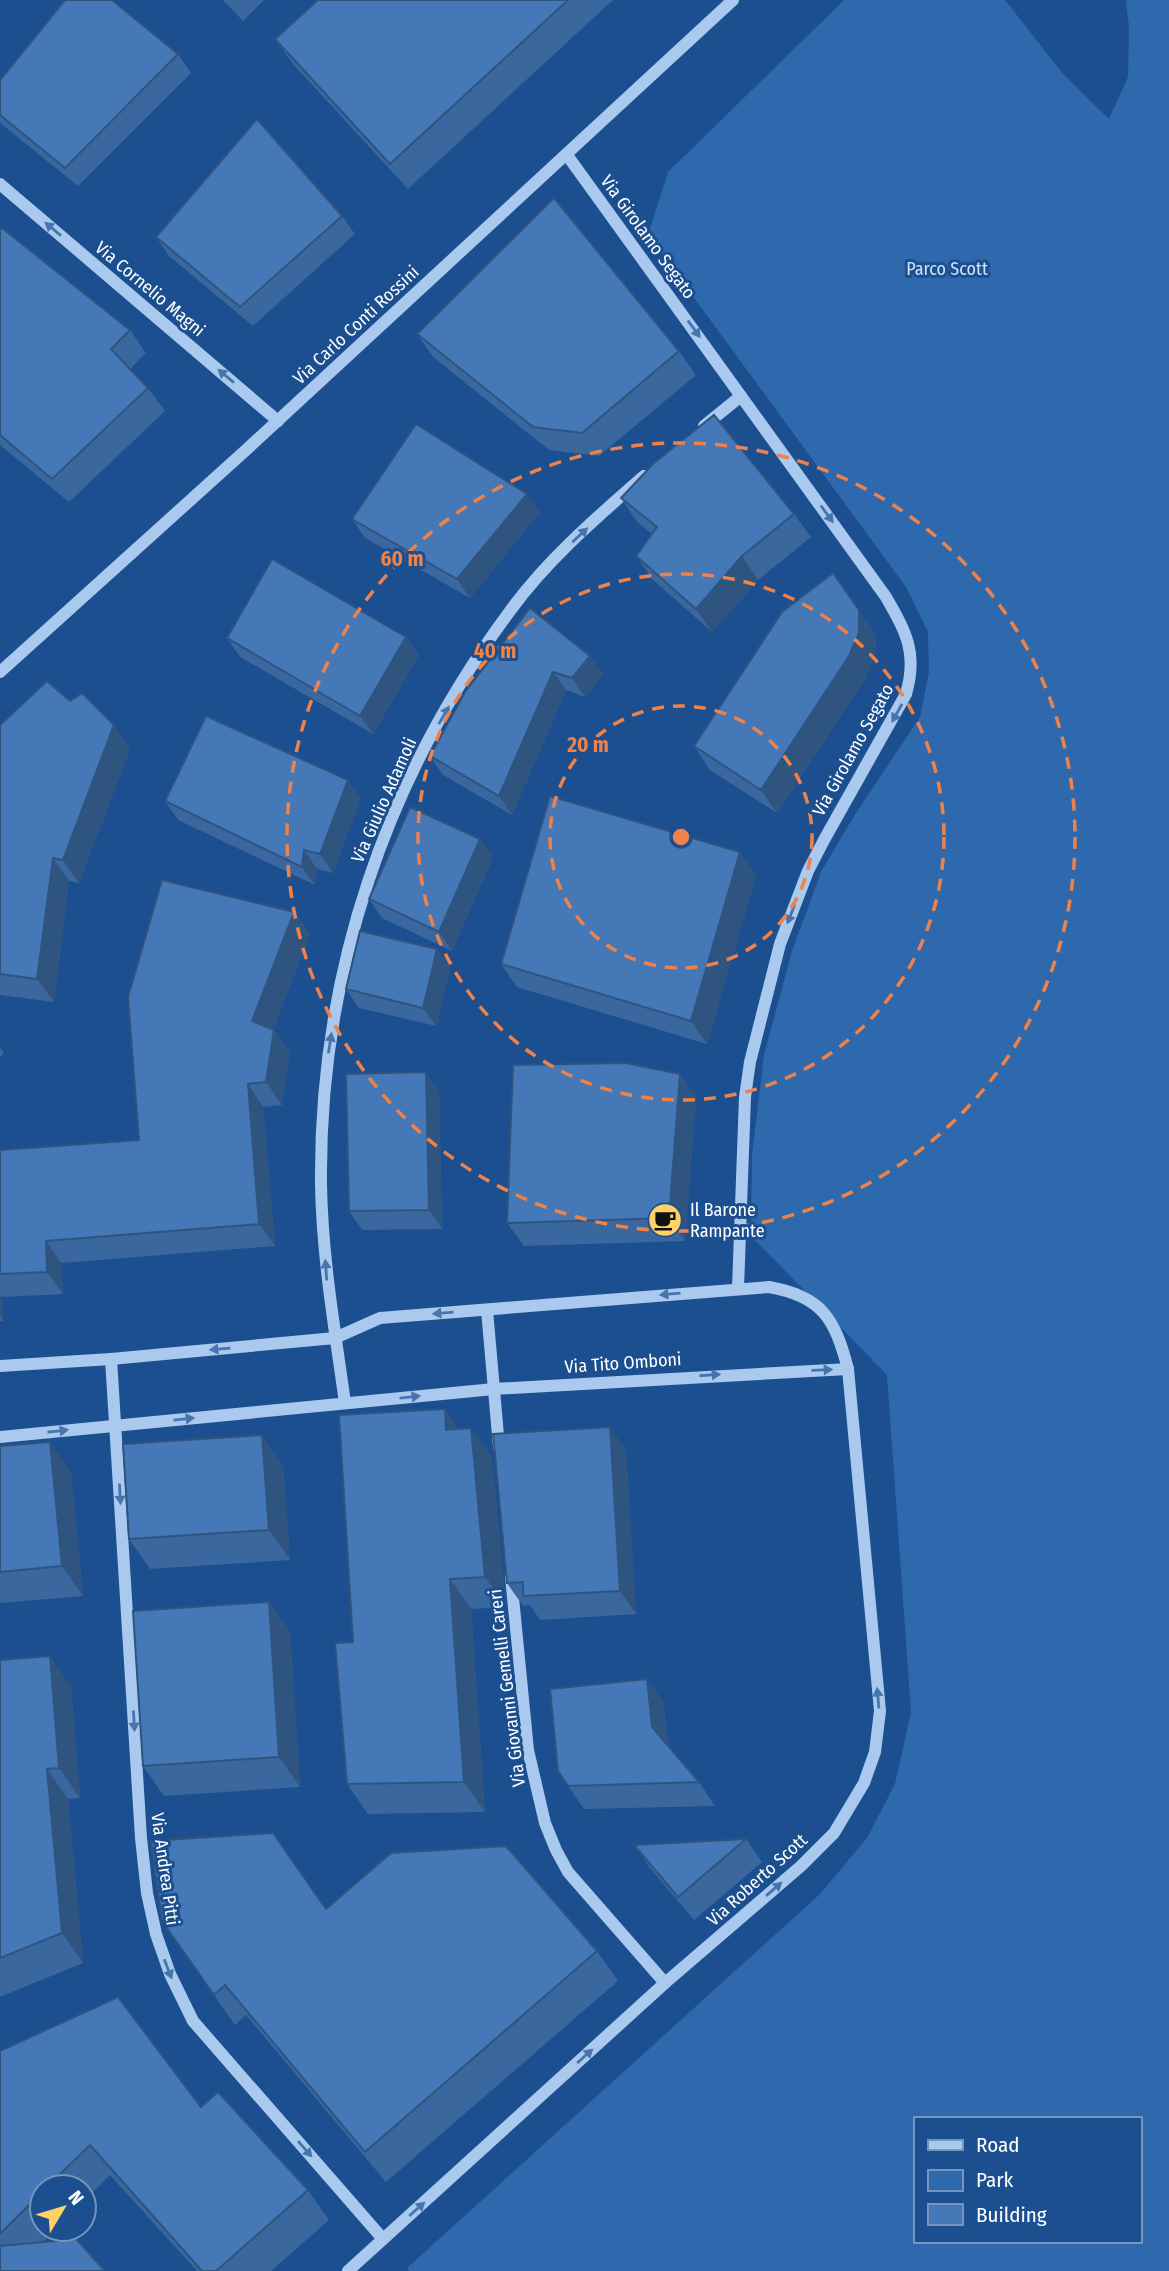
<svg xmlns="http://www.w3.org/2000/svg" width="1169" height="2271" font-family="'Fira Sans Condensed',sans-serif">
<rect width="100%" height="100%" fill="#1b4f8f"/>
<path fill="#2e69ad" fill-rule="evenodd" d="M844,0h161l58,74 46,45 19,-42 1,-50 -3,-27h43v2271h-760l-2,-3 413,-374 47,-56 28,-54 16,-72 -24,-337 -136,-139 1,-82 12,-99 28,-104 29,-79 33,-56 66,-99 9,-45 -1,-40 -22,-45 -258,-352 20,-63zM915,2119h224v122h-224z"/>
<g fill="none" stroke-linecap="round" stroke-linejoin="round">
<g stroke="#a9c9ee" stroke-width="12">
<path d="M567,155l319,442c20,35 32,56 20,97l-82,146 -16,31 -28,73 -30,118 -5,35 -7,191"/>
<path d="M0,184l278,237"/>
<path d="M704,426l37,-30"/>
<path d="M0,672l246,-222 487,-450"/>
<path d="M487,1310l12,137"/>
<path d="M111,1359l30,479 6,55 9,41 14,40 23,47 190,218"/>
<path d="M0,1366l111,-7 224,-21 45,-20 389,-31c53,9 66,32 79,82l-354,20 -494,48"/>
<path d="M345,1403c-10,-73 -23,-146 -24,-220 -2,-208 65,-406 189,-572 37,-51 87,-94 134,-135"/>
<path d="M511,1577l17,173 17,73 11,27 12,22 97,111"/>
<path d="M348,2271l317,-288 136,-117 33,-33 30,-50 11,-31 5,-41 -32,-342"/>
</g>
</g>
<g fill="#3a679d">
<path d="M223,0h41l-21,21z"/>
<path d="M318,0h295l-205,189 -115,-125 -18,-25z"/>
<path d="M178,54l13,19 -113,113 -78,-63v-43z"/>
<path d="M342,216l13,18 -102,92 -84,-70 -13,-19z"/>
<path d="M0,230l130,100 16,23 -16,16 18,19 17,23 -96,91 -69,-57z"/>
<path d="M417,334l262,17 17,24 -97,81 -50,-6 -116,-93z"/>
<path d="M621,498l173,16 17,23 -53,43 -46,52 -60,-53 -16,-23 16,-22 -15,-12z"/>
<path d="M540,512l-70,86 -105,-60 -13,-19z"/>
<path d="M876,634l-1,22 -10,23 -88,134 -67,-43 -16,-24z"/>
<path d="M406,637l13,18 -46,79 -133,-77 -13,-19z"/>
<path d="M590,656l13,18 -18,23 -19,-7 -54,125 -69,-40 -13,-19 35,-64z"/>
<path d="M70,701l44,24 16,24 -51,134 -10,-2 -15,121 -54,-7v-270z"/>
<path d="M361,798l-28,75 -16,-4 -2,16 -137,-65 -13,-19z"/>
<path d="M740,852l16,24 -49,168 -190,-57 -16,-23z"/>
<path d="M493,857l-41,94 -70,-33 -13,-19z"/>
<path d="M294,912l16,22 -37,96 17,22 -8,53 -19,2 12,139 -214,17 2,31 -61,3 1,24h-3v-171l139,-10z"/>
<path d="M437,949l13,18 -14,59 -77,-18 -13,-19z"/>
<path d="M0,1047l4,6 -4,4z"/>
<path d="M680,1074l16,23 -11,144 -161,5 -17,-23z"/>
<path d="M439,1091l3,138 -80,1 -13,-19z"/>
<path d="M471,1428l21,30 14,149 -35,2 14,203 -117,2 -21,-30 6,-142 106,-213z"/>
<path d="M0,1446l71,26 12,124 -83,7z"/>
<path d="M626,1450l10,164 -96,6 -10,-15 -7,1 -16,-23z"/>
<path d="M283,1465l7,95 -140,9 -21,-30z"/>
<path d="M269,1602l21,30 10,155 -136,9 -21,-30z"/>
<path d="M0,1660l71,26 9,112 -12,1 15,164 -83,34z"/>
<path d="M647,1679l16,23 5,44 31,36 16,24 -131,3 -16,-23z"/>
<path d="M746,1839l16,23 -68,58 -44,-52 -16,-23z"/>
<path d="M326,1909l271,42 21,30 -232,201 -140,-167 -11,10 -73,-104z"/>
<path d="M0,2051l201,56 107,83 21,30 -58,51h-74l-87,-96 -26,26v-14h-42v42h14l-13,13 -43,29z"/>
</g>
<g fill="#305480">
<path d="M527,494l13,18 -70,86 -13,-19z"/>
<path d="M742,556l16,24 -46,52 -16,-23z"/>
<path d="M859,610l17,24 -1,22 -10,23 -88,134 -16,-23z"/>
<path d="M406,637l13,18 -46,79 -13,-18z"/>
<path d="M590,656l13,18 -18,23 -13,-19z"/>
<path d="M553,672l13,18 -54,125 -13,-19z"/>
<path d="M114,725l16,24 -51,134 -16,-23z"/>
<path d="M348,780l13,18 -28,75 -13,-19z"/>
<path d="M480,839l13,18 -41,94 -13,-19z"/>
<path d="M304,850l13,19 -2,16 -13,-18z"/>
<path d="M740,852l16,24 -49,168 -16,-23z"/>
<path d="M53,858l16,23 -15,121 -17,-23z"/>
<path d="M294,912l16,22 -42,109 -16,-22z"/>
<path d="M437,949l13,18 -14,59 -13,-18z"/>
<path d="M274,1030l16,22 -8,53 -16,-23z"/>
<path d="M426,1072l13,19 3,138 -13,-19z"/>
<path d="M680,1074l16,23 -11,144 -16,-23z"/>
<path d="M248,1084l15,23 12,139 -16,-22z"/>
<path d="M46,1241l15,22 2,31 -16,-22z"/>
<path d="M0,1294l2,3 1,24 -3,-5z"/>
<path d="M445,1409l21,30 -20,-9z"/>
<path d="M610,1427l16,23 10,164 -16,-23z"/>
<path d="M471,1428l21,30 14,149 -21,-30z"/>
<path d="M262,1435l21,30 7,95 -21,-30z"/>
<path d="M50,1442l21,30 12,124 -21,-30z"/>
<path d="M450,1579l21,30 14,203 -21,-30z"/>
<path d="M269,1602l21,30 10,155 -21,-30z"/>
<path d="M50,1656l21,30 9,112 -21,-30z"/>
<path d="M647,1679l16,23 5,49 -16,-24z"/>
<path d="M47,1769l21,30 15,164 -21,-30z"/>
</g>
<g fill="#4478b7" stroke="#305480" stroke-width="2">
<path d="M65,0h47l66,54 -113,114 -65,-53v-35z"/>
<path d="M318,0h250l-178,164 -115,-125z"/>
<path d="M257,119l85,97 -102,91 -84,-70z"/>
<path d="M554,198l125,153 -97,82 -49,-6 -116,-93z"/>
<path d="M2,228l128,102 -19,19 37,39 -96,91 -52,-44v-205z"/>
<path d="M714,415l80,99 -52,42 -46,53 -60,-53 21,-29 -36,-29 33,-35z"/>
<path d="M416,424l111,70 -70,85 -105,-60z"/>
<path d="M272,559l134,78 -46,79 -133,-78z"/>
<path d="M833,573l26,37v23l-10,23 -88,134 -67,-44 88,-134z"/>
<path d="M530,608l60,48 -18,22 -19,-6 -54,124 -69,-40 35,-64z"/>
<path d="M47,681l23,20 12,-8 32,32 -51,135 -10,-2 -16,121 -37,-5v-249z"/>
<path d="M206,716l142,64 -28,74 -16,-4 -2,17 -137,-66z"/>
<path d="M550,796l190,56 -49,169 -190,-57z"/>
<path d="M410,807l70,32 -41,93 -70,-33z"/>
<path d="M162,880l132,32 -42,109 22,9 -8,52 -18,2 11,140 -213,17 1,31 -47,2v-124l139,-10 -11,-143z"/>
<path d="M360,931l77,18 -14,59 -77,-19z"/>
<path d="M626,1063l54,11 -11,144 -162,5 6,-158z"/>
<path d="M426,1072l3,138 -80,1 -3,-137z"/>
<path d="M445,1409l1,21 25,-2 14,149 -35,2 14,203 -117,2 -12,-141 18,-1 -14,-227z"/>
<path d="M610,1427l10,164 -97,5v-14l-16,1 -14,-149z"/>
<path d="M262,1435l7,95 -140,9 -6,-95z"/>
<path d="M50,1442l12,124 -62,6v-126z"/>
<path d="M269,1602l10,155 -136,9 -10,-155z"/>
<path d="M50,1656l9,112 -12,1 15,164 -62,25v-298z"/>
<path d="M647,1679l5,48 47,55 -131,4 -10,-15 -8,-82z"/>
<path d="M273,1833l53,76 65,-56 115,-7 91,105 -232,201 -140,-167 -11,10 -52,-74 -11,-80z"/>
<path d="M746,1839l-68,58 -44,-52z"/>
<path d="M118,1997l83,110 17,-15 90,98 -92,81h-14l-112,-126 -43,42h-5v5l-42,42v-183z"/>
<path d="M76,2239l29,32h-105v-25z"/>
</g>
<defs><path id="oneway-solid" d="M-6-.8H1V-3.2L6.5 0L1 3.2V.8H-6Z" transform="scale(1.75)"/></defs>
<g fill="#4674ac">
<use href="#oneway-solid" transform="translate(53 229) rotate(-140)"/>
<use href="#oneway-solid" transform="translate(694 329) rotate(54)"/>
<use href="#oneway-solid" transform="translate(226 376) rotate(-140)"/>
<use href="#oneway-solid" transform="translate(827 514) rotate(54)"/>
<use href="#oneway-solid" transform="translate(580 535) rotate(-43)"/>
<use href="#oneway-solid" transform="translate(897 713) rotate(119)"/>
<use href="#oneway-solid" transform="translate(444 715) rotate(-60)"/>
<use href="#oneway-solid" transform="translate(791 914) rotate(111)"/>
<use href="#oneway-solid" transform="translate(330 1043) rotate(-81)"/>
<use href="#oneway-solid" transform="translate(326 1270) rotate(-94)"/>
<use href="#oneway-solid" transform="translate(670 1294) rotate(175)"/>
<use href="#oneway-solid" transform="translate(443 1313) rotate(175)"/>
<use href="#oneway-solid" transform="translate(220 1349) rotate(175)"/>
<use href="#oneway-solid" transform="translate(822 1370) rotate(-2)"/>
<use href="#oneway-solid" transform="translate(710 1375) rotate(-4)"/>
<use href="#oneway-solid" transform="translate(410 1397) rotate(-6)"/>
<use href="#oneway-solid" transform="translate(184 1419) rotate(-6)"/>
<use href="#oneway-solid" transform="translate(58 1431) rotate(-6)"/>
<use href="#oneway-solid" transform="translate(120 1494) rotate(87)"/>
<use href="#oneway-solid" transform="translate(878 1698) rotate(-95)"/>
<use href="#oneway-solid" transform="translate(134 1721) rotate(87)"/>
<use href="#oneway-solid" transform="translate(774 1889) rotate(-41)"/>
<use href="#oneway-solid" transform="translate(168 1969) rotate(69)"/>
<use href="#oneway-solid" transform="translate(585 2056) rotate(-42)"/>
<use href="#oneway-solid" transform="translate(305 2149) rotate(49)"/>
<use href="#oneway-solid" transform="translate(417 2209) rotate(-42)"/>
</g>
<g fill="none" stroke="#ee8249" stroke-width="3.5" stroke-dasharray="12 9">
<circle cx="681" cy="837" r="131"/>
<circle cx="681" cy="837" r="263"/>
<circle cx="681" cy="837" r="394"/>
</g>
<defs>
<g id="cafe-disc" transform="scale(1.75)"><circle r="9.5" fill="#ffd166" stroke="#1b4f8f"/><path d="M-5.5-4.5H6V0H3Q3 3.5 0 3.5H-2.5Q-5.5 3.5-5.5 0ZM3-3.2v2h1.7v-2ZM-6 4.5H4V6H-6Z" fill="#111"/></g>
</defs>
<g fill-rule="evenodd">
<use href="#cafe-disc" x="665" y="1220"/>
</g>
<g text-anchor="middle" stroke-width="6" stroke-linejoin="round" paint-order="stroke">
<g font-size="18" fill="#fff" stroke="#1b4f8f">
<text transform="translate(648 237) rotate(54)" y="6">Via Girolamo Segato</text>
<text transform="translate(150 289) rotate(40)" y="6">Via Cornelio Magni</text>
<text transform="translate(356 325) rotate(-43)" y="6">Via Carlo Conti Rossini</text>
<text transform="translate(853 750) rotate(-61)" y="6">Via Girolamo Segato</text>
<text transform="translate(384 800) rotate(-66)" y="6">Via Giulio Adamoli</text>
<text transform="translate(623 1363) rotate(-4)" y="6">Via Tito Omboni</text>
<text transform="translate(507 1688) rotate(-97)" y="6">Via Giovanni Gemelli Careri</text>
<text transform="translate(165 1869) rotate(82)" y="6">Via Andrea Pitti</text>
<text transform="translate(757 1880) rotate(-42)" y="6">Via Roberto Scott</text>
</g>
<g font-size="18" fill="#cfe3fa" stroke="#1b4f8f">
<text x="947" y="275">Parco Scott</text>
</g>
<g font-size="18" fill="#fff" stroke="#1b4f8f" text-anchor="start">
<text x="690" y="1216">Il Barone<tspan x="690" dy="21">Rampante</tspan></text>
</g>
</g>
<circle cx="681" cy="837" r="10" fill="#ee8249" stroke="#1b4f8f" stroke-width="3.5"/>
<g font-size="21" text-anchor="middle" font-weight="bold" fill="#ee8249" stroke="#1b4f8f" stroke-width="6" stroke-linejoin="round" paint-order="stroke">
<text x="402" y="566">60 m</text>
<text x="495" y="658">40 m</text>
<text x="588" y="752">20 m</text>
</g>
<rect x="914" y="2117" width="228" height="126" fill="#1b4f8f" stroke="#7695bc" stroke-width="2"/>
<rect x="928" y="2140" width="35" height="10" fill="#a9c9ee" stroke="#7695bc" stroke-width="2"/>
<text x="976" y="2152" font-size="21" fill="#ffffff">Road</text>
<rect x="928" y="2170" width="35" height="21" fill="#2e69ad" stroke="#7695bc" stroke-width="2"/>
<text x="976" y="2187" font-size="21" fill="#ffffff">Park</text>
<rect x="928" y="2204" width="35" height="21" fill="#4478b7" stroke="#7695bc" stroke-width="2"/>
<text x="976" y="2222" font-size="21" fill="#ffffff">Building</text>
<g transform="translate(63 2208) rotate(52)"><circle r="33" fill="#1b4f8f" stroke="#7695bc" stroke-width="2"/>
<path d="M0-5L12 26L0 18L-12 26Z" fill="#ffd166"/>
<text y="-10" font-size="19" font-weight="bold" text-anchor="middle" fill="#ffffff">N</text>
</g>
</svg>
